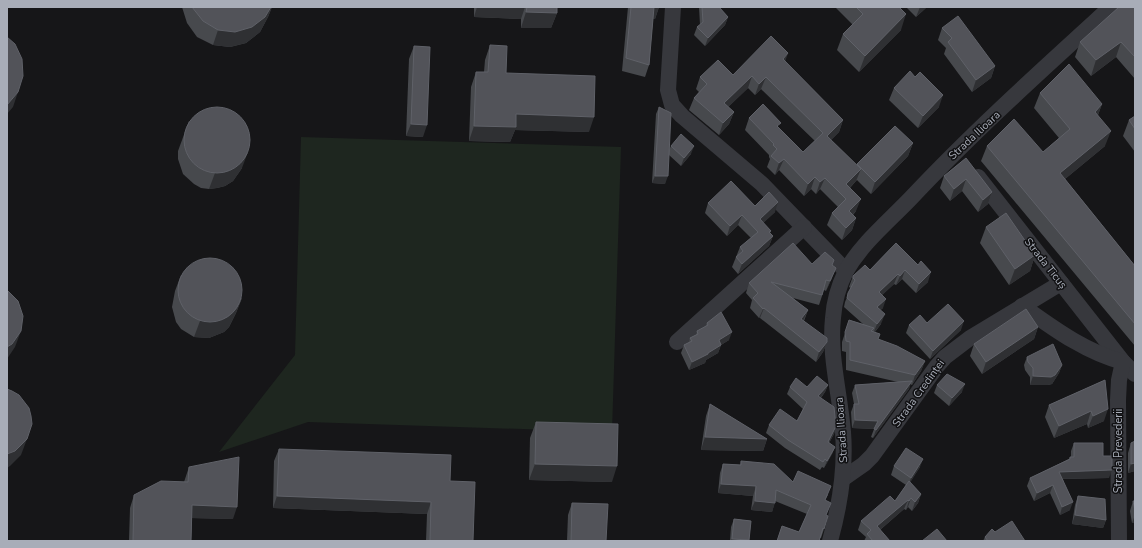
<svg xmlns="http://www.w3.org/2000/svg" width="1142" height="548" font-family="'Nunito Sans',sans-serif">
<rect width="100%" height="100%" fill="#161618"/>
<path fill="#1e261f" d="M301,137l320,10 -9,285 -304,-10 -89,30 76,-97z"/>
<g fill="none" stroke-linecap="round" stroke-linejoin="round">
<g stroke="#37383d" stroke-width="16">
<path d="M673,7l-5,83 4,15 10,11 80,68 84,87"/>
<path d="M978,177l145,185 12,12"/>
<path d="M1022,306c31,22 63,46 101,56l-4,18 -1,20 1,141"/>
<path d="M677,342l127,-115"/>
<path d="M844,478l20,-14 8,-8 65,-90 8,-9 25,-19 91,-55"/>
<path d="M830,541c10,-36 16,-71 13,-109 -3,-38 -14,-76 -10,-114 1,-15 6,-33 13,-47 16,-28 43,-50 65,-73 63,-67 132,-129 200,-191"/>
</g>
</g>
<g fill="#47494d">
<path d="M182,7h90l-4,10 -8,15 -14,11 -16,4 -17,-2 -16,-8 -10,-14z"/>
<path d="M474,7h83v6l-6,15h-30v-9l-47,-2z"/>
<path d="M628,7h31l-4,12h-2l-4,46 -4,12 -23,-6z"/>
<path d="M699,7h20l9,10 -3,8 -20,21 -11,-11 3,-8 3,-2z"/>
<path d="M835,7h64l2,23 -42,42 -22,-22 6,-16 10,-9z"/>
<path d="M906,7h21l-11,10z"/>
<path d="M1135,7v72l-19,-22 -25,19 -16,-19 5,-15z"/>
<path d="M942,28l53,38 -4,12 -19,14 -28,-38 2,-6 -8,-8z"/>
<path d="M490,45l16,28 83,59 -74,-2 -5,12 -41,-1 2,-54 5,-15h8l1,-12z"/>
<path d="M414,46l9,91 -17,-1 3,-77z"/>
<path d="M785,62l58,58 -4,12 -8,8 26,26v-2l56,-21 -5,13 -37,38 -14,-14 -1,1 -6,7 6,23 -3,4 3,3 -4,12 -10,10 -15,-15 5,-12 6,-6 -18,-18 -4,5 -5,-5 -7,7 -25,-26 -4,5 -8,-8 3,-8 -1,-2v-2l-24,-25 4,-12 30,10 24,24 12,-11 -54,-52 -6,6 -7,-7 -20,19 6,5 -5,12 -10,11 -30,-25 5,-12 5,-6 -3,-3 4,-12 33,-2z"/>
<path d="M894,88l45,19 -21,21 -29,-28z"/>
<path d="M1040,93l62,11 -4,11 7,31 -40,33 70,87v80l-154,-185 6,-15 56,6 16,-14 -25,-30z"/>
<path d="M659,107l10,43 2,-4 20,8 -10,12 -12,-11 -4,29 -13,-1 4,-69z"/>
<path d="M1135,116v36l-12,-16 6,-16z"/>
<path d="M189,121l53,47 -9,13 -8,5 -8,2 -8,1 -8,-1 -7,-4 -11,-10 -5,-15v-8z"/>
<path d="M966,158l26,34 -4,12 -10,8 -16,-21 -12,10 -10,-13 4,-12z"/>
<path d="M708,203l47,3 20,6 -12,11 8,8 -1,2 3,3 -4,10 -31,28 -6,-7 8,-20 11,-9 -13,-13 -11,11 -22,-23z"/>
<path d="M986,227l49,28 -5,16 -21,14 -29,-42z"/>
<path d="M896,243l32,39 -12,11 -14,-14 -6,6 -2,-1 -12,11 1,13 -3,2 1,14 -6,8 3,7 47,22 -4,10 -9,14 -2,-1 -1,5 -36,49 -2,-1 3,-8 -22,-1 -1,-16 3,-8 -2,-11 3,-8 43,-3 -52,-12v-18l-4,-1v-9l4,-12 3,-10 14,4 -19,-17 1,-5 6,-14 -2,-1 4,-11 17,-6z"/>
<path d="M812,264l21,1 -1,13 -6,13 -2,-1 -5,15 -26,-7 15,12 -4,11 23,21 -4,10 -7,10 -56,-44h-1l-9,-10 2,-8 -6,-7 3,-10z"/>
<path d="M181,275l61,23 -6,15 -7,14 -5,5 -15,6 -15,-1 -13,-8 -5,-7 -4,-15 3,-16z"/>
<path d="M707,323l22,17 -8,5 -3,8 -12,7 -1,3 -16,7 -8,-17 3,-8 5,-3 1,-4 6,-3 1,-4 8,-4z"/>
<path d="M927,323l34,7 -31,29 -24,-26 3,-8z"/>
<path d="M1038,327l-4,12 -52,35 -12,-18 4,-12z"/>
<path d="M1027,357l35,8 -3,8 -7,11 -4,1h-18v-8l-5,-7 -1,-5z"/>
<path d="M1105,380l-1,41 -16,7 -1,-4 -33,14 -9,-21 4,-12z"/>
<path d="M828,385l-3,7 -4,6 15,28 -2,8 -5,9 6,4 -3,7 -8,14 -2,-1 -2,3 -35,-22 -19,-15 3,-8 28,-4 6,-12 -16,-15 3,-7h17z"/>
<path d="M937,385l25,7 -13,14 -15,-13z"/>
<path d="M710,404l57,35 -4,12 -62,-1 5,-34z"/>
<path d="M536,422l76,60 -83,-2 1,-42z"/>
<path d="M1135,441v30l-7,2v-20l3,-10z"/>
<path d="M1074,443l29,13 6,22 -46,1 7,31 -10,5 -10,-22 -16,8 -7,-15 3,-8 39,-19 1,-2h1v-6z"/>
<path d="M279,449l171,32 23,60h-47l1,-27 -154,-6 1,-47z"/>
<path d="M741,461l52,21 35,13 -3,5 1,15 -2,14 -3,9h-1l-1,3h-42l5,-15 17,6 8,-18 -32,-13 -3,11 -21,-2 2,-14 -35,-3 2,-20 3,-9 17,1z"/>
<path d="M894,466l26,1 -10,15 11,12 -3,9 -6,8 -4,-4 -2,3 -2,-1 -24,21 10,11h-26l2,-4 -8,-7 3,-9 34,-20 11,-16 -15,-10z"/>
<path d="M189,467l44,52 -41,-1 -1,23h-62l1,-33 4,-13 50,-13z"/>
<path d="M1078,496l28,24 -3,8 -31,-4 3,-19z"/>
<path d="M1133,501h2v21l-3,1 -2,-12z"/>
<path d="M572,503l34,38h-39l1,-26z"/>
<path d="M734,519l17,2 -2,20h-19l1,-14z"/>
<path d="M995,532l30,9h-42l2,-4z"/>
</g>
<g fill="#2f3033">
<path d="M271,7h1l-4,10 -8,15 -14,11 -16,4 -17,-2 5,-15z"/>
<path d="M477,7h48l-4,12 -47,-2z"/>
<path d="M654,7h5l-4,12h-6z"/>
<path d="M920,7h7l-11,10z"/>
<path d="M526,12l31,1 -6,15h-30z"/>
<path d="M906,14l-5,16 -42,42 6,-16z"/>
<path d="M728,17l-3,8 -20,21 3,-8z"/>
<path d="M1121,42l-5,15 -25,19 5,-16z"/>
<path d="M788,53l-4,12 -1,-6z"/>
<path d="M995,66l-4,12 -19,14 4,-12z"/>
<path d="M752,76l-4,12 -28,27 4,-12z"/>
<path d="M766,77l-5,12 -6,6 4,-11z"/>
<path d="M18,92l-5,15 -6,7v-9z"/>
<path d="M943,95l-4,12 -21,21 5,-12z"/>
<path d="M1102,104l-6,16 -1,-8z"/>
<path d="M734,112l-5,12 -10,11 4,-12z"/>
<path d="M516,114l78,3 -5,15 -74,-2 -5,12 -41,-1 5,-15z"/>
<path d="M843,120l-4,12 -16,16 4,-12z"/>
<path d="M411,124l16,1 -4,12 -17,-1z"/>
<path d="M1111,131l-6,15 -51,42 6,-15z"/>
<path d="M913,143l-5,13 -37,38 4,-12z"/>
<path d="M694,146l-3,8 -10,12 3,-8z"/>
<path d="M248,152l-6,16 -9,13 -8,5 -8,2 -8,1 6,-16z"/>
<path d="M784,159l-5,11 -4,5 4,-12z"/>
<path d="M861,169l-5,12 -14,15 4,-12z"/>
<path d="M655,176h13l-3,8 -13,-1z"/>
<path d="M815,177l-4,12 -7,7 4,-12z"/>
<path d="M825,178l-5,11 -4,5 4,-12z"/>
<path d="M966,179l-4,12 -12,10 4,-12z"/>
<path d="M992,192l-4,12 -10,8 5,-12z"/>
<path d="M861,199l-5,12 -11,11 4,-11z"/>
<path d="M778,202l-3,10 -18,17 3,-10z"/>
<path d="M742,215l-4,10 -11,11 3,-10z"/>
<path d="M856,218l-4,12 -10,10 4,-12z"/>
<path d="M773,236l-4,10 -31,28 4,-10z"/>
<path d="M1035,255l-5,16 -21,14 6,-16z"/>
<path d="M836,268l-4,10 -6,13 4,-10z"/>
<path d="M905,270l-3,9 -6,6 4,-9z"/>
<path d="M931,272l-3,10 -12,11 3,-9z"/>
<path d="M898,274l-4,10 -18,17 3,-9z"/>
<path d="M242,298l-6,15 -7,14 -5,5 -15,6 -15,-1 6,-16z"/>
<path d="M886,299l-3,9 -9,9 3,-10z"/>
<path d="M764,308l-4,10h-1l4,-9z"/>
<path d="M808,310l-4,9 -6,10 3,-10z"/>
<path d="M885,314l-4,10 -8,10 4,-10z"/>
<path d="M964,321l-3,9 -31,29 3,-8z"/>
<path d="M1038,327l-4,12 -52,35 4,-12z"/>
<path d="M21,331l-6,16 -8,12v-12z"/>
<path d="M732,332l-3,8 -8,5 -3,8 -12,7 -1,3 -16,7 3,-8 27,-22z"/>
<path d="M827,342l-4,10 -7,10 3,-10z"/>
<path d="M925,361l-4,10 -9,14 3,-10z"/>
<path d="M1062,365l-3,8 -7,11 -4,1h-18l3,-9z"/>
<path d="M912,381l-3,8 -36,49 3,-8z"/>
<path d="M965,384l-3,8 -13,14 3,-8z"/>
<path d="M828,385l-3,7 -9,12 2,-8z"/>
<path d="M1108,409l-4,12 -16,7 5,-12z"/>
<path d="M1091,411l-4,13 -33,14 5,-12z"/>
<path d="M855,420l23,1 -3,8 -23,-1z"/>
<path d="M836,426l-2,8 -9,16 3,-8z"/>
<path d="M705,437l62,2 -4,12 -62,-1z"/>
<path d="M27,439l-6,16 -11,11 -3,2v-14z"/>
<path d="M835,447l-3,7 -8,14 3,-7z"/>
<path d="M923,459l-3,8 -12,19 3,-8z"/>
<path d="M1135,463v8l-7,2 3,-9z"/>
<path d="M535,464l82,2 -5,16 -83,-2z"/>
<path d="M1112,470l-3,8 -53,1 3,-7z"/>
<path d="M721,484l35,2 -3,10 -35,-3z"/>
<path d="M1053,485l-3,8 -16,8 3,-8z"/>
<path d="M921,494l-3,9 -6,8 3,-9z"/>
<path d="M277,496l154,6 -4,12 -154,-6z"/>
<path d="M911,498l-3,9 -2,3 3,-9z"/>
<path d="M908,500l-4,9 -30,26 3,-9z"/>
<path d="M755,501l20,2 -3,9 -21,-2z"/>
<path d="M1073,502l-3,8 -10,5 2,-8z"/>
<path d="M192,505l45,2 -4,12 -45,-1z"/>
<path d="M1075,515l31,5 -3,8 -31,-4z"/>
<path d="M1135,515v7l-3,1z"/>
<path d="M732,539l17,1v1h-18z"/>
</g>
<g fill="#525359" stroke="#5f6168">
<path d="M192,7h79l-6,10 -13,10 -17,5 -17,-2 -15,-9z"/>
<path d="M527,7h30v6l-31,-1z"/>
<path d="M631,7h23l-5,58 -23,-7z"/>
<path d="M702,7h17l9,10 -20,21 -11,-11 6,-5z"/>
<path d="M856,7h43l7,7 -41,42 -22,-22 20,-20z"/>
<path d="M1119,7h16v50l-14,-15 -25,18 -16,-18z"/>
<path d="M958,16l37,50 -19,14 -28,-38 4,-4 -10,-10z"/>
<path d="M771,36l17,17 -5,6 60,61 -16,16 34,33 -15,15 15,15 -12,12 7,7 -10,10 -14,-15 14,-14 -21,-21 -5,4 -5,-5 -7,7 -24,-25 -5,4 -8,-7 6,-7 -4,-4 1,-1 -25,-26 14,-14 18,19 -4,3 26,26 20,-19 -57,-56 -7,7 -7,-8 -28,27 10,9 -11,11 -29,-25 13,-14 -7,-7 18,-17 15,15z"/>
<path d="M7,37l8,7 7,15 1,17 -5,16 -11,13z"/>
<path d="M490,45l17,1 -1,27 89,3 -1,41 -78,-3v13l-42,-1 2,-54h12z"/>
<path d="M414,46l16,1 -3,78 -16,-1z"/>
<path d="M1069,64l33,40 -7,8 16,19 -51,42 75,93v58l-148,-178 27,-27 29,33 27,-23 -30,-36z"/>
<path d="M910,71l5,6 5,-5 23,23 -20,21 -29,-28z"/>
<circle cx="217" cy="140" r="33"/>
<path d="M659,107l12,6 -3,63h-13z"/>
<path d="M1135,116v13l-6,-9z"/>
<path d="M895,126l18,17 -38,39 -18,-18z"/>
<path d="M681,134l13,12 -10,12 -13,-12z"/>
<path d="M966,158l26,34 -9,8 -17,-21 -12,10 -10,-13z"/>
<path d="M731,181l24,25 14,-14 9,10 -18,17 11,12 -2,1 4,4 -31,28 -6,-7 7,-6 -3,-4 18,-15 -16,-17 -12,11 -22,-23z"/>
<path d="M1006,213l29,42 -20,14 -29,-42z"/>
<path d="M793,243l19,21 13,-12 9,8 -2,5 4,3 -6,13 -4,-1 -4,15 -51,-13 37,28 -7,9 26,19v4l-8,10 -55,-44 -1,1 -10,-11 5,-5 -9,-10z"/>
<path d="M896,243l22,22 3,-4 10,11 -12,12 -14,-14 -5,6 -2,-2 -19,18 7,7 -9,8 8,7 -8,10 -30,-26 1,-5 7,-13 -2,-2v-2l12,-11 5,5z"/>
<circle cx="210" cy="290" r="32"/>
<path d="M7,290l11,11 5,15 -2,15 -9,13 -5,3z"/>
<path d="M948,304l16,17 -31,30 -24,-26 11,-10 7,8z"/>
<path d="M1026,309l12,18 -52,35 -12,-18z"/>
<path d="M721,312l11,20 -13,8 2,5 -13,8v1l-16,8 -8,-17 8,-4 -2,-3 8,-4 -1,-3 11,-6 -1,-2z"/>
<path d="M849,320l25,8 -3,3 9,3 -2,5 19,7 28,15 -10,14 -65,-15v-18l-4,-1 -1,-9z"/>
<path d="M1053,344l9,21 -7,10 -4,2 -18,-1v-8l-5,-6 -1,-5z"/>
<path d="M947,374l18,10 -13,14 -15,-13z"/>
<path d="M817,376l11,9 -10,11 16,11 2,19 -8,16 7,5 -8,14 -2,-2 -2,3 -35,-22 -19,-15 11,-16 17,12 10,-19 -17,-15 6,-9 11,9z"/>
<path d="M1105,380l3,29 -15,7 -2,-5 -32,15 -10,-21z"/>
<path d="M912,381l-36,49 -2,-1 4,-8 -23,-1 -1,-16h5l-4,-19z"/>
<path d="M7,389l5,2 7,4 10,13 2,8 1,8 -5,15 -12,12 -8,3z"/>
<path d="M710,404l57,35 -62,-2z"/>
<path d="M536,422l82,2 -1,42 -82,-2z"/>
<path d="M1135,441v22l-4,1v-21z"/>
<path d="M1074,443h29v13h9v14l-53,2 14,30 -11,5 -9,-22 -16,8 -7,-15 40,-19v-2h4z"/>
<path d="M906,448l17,11 -12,19 -17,-12z"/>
<path d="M279,449l172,6 -1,26 25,1 -2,59h-43l1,-39 -154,-6z"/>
<path d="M239,457l-2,50 -45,-2 -1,36h-58l1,-46 27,-14 27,1 1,-15z"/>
<path d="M741,461l33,3 19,18 5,-11 33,15 -6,14 6,3 -5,12 2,1 -4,13 -1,-1 -4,13h-42l5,-15 17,6 12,-27 -35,-15 -1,13 -20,-2 1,-15 -35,-2 2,-20 18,1z"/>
<path d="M909,481l12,13 -6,8 -4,-4 -2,3 -1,-1 -31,26 13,15h-17l-6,-7 4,-4 -10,-9 29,-25 5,5z"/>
<path d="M1078,496l27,3 1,21 -31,-5z"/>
<path d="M1133,501h2v10z"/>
<path d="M572,503l36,1 -2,37h-35z"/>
<path d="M734,519l17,2 -2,19 -17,-1z"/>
<path d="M1012,521l13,20h-37l-3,-4 7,-8 3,3z"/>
<path d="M937,529l10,12h-25z"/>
</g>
<g text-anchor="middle" stroke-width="3" stroke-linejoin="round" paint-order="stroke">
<g font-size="11" fill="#a8adb8" stroke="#111113">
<text transform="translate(974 135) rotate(-43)" y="4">Strada Ilioara</text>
<text transform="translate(1046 263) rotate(52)" y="4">Strada Ticuș</text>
<text transform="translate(918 393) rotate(-54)" y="4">Strada Credinței</text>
<text transform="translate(841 430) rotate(-94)" y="4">Strada Ilioara</text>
<text transform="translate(1118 451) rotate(-90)" y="4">Strada Prevederii</text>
</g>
</g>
<rect width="1142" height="548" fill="none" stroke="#a8adb8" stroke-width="16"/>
</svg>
